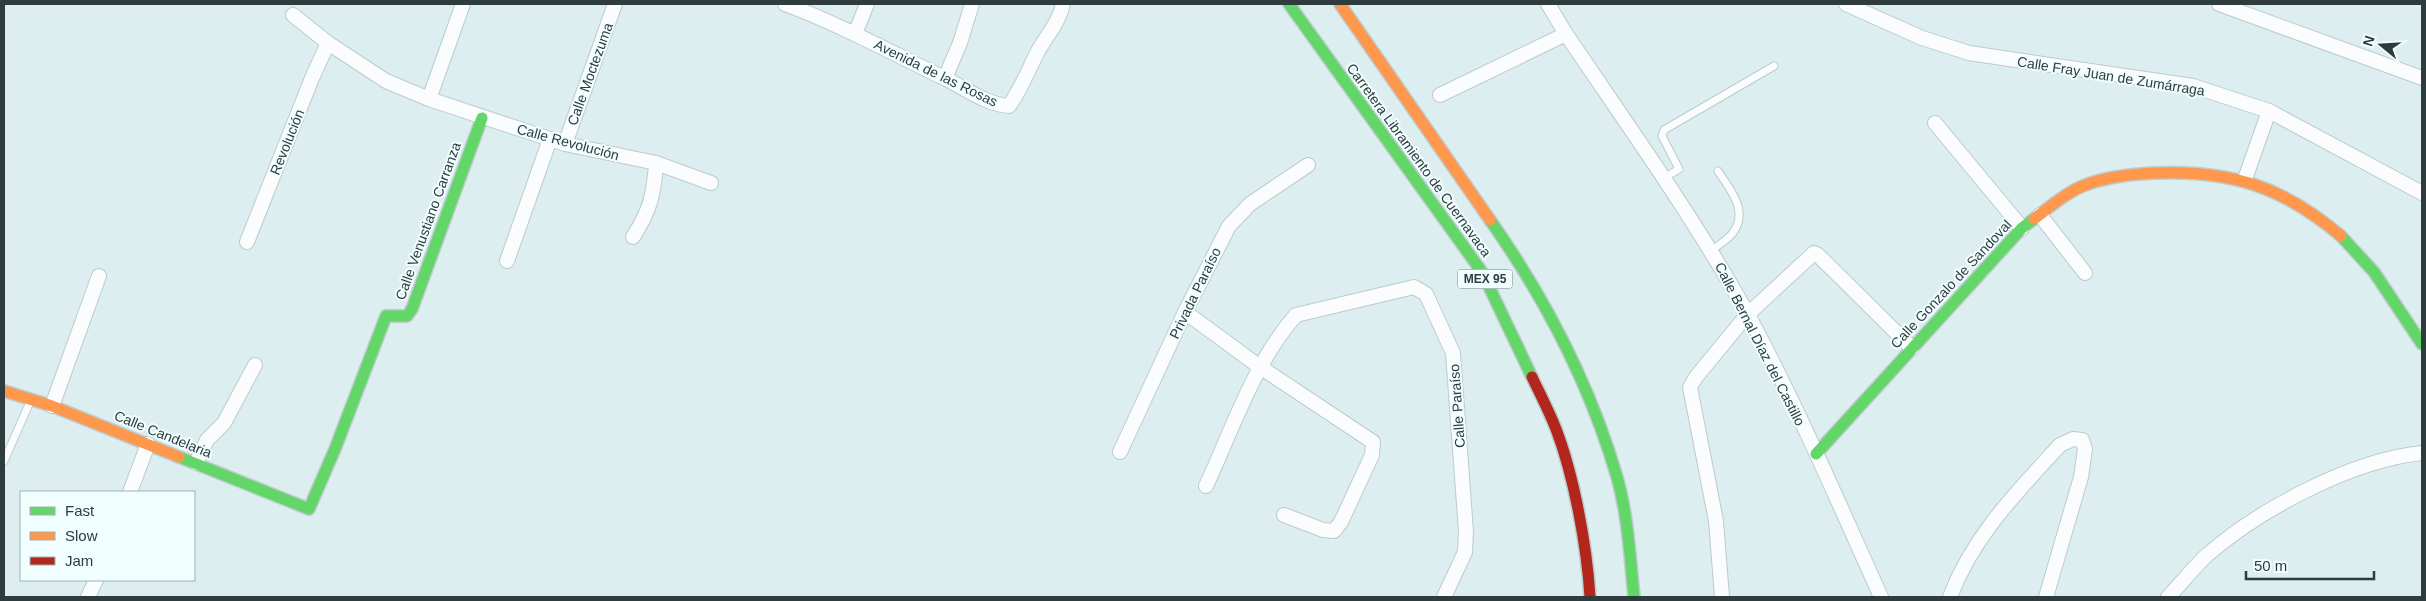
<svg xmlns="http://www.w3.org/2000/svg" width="2426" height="601" font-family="Helvetica,sans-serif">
<rect width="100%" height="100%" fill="#dceeef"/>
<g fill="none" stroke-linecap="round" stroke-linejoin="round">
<g stroke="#bdcbcc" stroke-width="9">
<g id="lane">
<path d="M1664,178l15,-9 -17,-33 2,-6 110,-64"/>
<path d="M1711,251c6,-5 16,-11 21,-17 18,-23 -2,-44 -14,-63"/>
<path d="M4,461l26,-59"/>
</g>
</g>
<g stroke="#bdcbcc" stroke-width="16">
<g id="street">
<path d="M785,4c54,20 105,48 157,73 22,10 42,27 67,29 12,-17 19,-35 28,-53 9,-17 22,-30 26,-49"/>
<path d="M1548,4l18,30c62,92 127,182 181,279 50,92 91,189 134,284"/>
<path d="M1846,4l76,34 47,15 224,33 76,25 153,82"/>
<path d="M2219,4l203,74"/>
<path d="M293,15l35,28 58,38 43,18 136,45 91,19 55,20"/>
<path d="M855,34l12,-30"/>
<path d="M945,78l15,-35 12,-39"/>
<path d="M1440,95l126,-61"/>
<path d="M429,99l34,-95"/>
<path d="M1935,123l87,105"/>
<path d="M565,144l50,-140"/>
<path d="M2245,179l24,-68"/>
<path d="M2040,215l45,58"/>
<path d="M633,237c17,-26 21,-43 23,-74"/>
<path d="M247,242l65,-164 16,-35"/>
<path d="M507,261l43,-122"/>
<path d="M1185,312l75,55 113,75 -1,13 -31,67 -7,9 -11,-1 -39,-15"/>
<path d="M52,406l47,-130"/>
<path d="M1120,452l65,-140 44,-86 21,-22 58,-39"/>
<path d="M196,463l11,-23 17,-17 31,-58"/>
<path d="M1206,486c26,-56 49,-125 90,-171l118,-28 12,7 27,59 13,179 -1,20 -21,45"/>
<path d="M130,492l18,-48"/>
<path d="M88,597l8,-17"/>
<path d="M1722,597l-6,-76 -26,-134 6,-10 51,-62 67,-62 4,2 94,93"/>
<path d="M1950,597c23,-61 67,-105 110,-152l13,-6 9,1 3,9 -4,28 -35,120"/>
<path d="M2168,597c13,-13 25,-29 39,-42 53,-46 145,-95 215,-102"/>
</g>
</g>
<g stroke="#bdcbcc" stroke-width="14">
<g id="fast">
<path d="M1289,4l193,268 50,105"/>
<path d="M1490,220c55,78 100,165 127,257 11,39 13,80 17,120"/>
<path d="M2341,236l33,36 48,72"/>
<path d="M1816,454l206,-226 12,-9"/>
<path d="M179,457l130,52 26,-60 51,-133h21l5,-7 70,-191"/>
</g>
</g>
<g stroke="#bdcbcc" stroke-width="14">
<g id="slow">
<path d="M1340,4l150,216"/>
<path d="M2034,219c17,-13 34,-28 54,-35 22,-8 45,-10 68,-11 76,-3 127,14 185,63"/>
<path d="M4,391l48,15 127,51"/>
</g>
</g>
<g stroke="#bdcbcc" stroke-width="14">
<path id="jam" d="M1532,377c8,17 17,34 24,52 18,47 31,118 34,168"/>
</g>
<use href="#lane" stroke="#fafcfd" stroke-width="7"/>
<use href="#street" stroke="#fafcfd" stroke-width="14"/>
<use href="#fast" stroke="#63d668" stroke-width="11"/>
<use href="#slow" stroke="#ff974d" stroke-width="11"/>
<use href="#jam" stroke="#b3261e" stroke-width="11"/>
</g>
<g text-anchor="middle" stroke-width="4" stroke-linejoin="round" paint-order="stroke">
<rect fill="#f1feff" stroke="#697677" stroke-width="1" x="1457.5" y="269.5" width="55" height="19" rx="4"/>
<g font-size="12" font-weight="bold" fill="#2f3c3d">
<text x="1485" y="283">MEX 95</text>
</g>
<g font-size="14" fill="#2f3c3d" stroke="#f1feff">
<text transform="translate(936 73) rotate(26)" y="5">Avenida de las Rosas</text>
<text transform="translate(590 74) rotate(-70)" y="5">Calle Moctezuma</text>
<text transform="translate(2111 76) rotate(9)" y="5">Calle Fray Juan de Zumárraga</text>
<text transform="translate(287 142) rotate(-68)" y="5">Revolución</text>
<text transform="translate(568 142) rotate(15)" y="5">Calle Revolución</text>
<text transform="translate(1419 160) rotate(54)" y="5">Carretera Libramiento de Cuernavaca</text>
<text transform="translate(428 221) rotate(-70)" y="5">Calle Venustiano Carranza</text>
<text transform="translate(1951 284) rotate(-47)" y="5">Calle Gonzalo de Sandoval</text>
<text transform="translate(1195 293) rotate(-64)" y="5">Privada Paraíso</text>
<text transform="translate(1760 344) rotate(63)" y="5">Calle Bernal Díaz del Castillo</text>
<text transform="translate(1457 406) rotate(-94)" y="5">Calle Paraíso</text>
<text transform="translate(163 434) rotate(22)" y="5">Calle Candelaria</text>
</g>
</g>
<rect width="2426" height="601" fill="none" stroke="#2f3c3d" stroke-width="10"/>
<rect x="20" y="491" width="175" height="90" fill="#f1feff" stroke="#a3b0b1"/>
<rect x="30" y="507" width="25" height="8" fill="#63d668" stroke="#a3b0b1"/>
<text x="65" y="516" font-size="15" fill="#2f3c3d">Fast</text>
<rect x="30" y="532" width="25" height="8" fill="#ff974d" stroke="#a3b0b1"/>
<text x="65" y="541" font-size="15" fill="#2f3c3d">Slow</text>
<rect x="30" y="557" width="25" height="8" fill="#b3261e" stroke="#a3b0b1"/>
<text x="65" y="566" font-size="15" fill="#2f3c3d">Jam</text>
<g transform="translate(2381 45) rotate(288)" stroke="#f1feff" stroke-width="4" paint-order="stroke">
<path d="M0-4L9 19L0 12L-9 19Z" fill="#2f3c3d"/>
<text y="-8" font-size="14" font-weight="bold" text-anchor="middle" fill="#2f3c3d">N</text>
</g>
<path d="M2246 571v8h128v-8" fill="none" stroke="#2f3c3d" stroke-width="2.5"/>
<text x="2254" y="571" font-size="15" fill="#2f3c3d" stroke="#f1feff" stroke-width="4" paint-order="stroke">50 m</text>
</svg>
